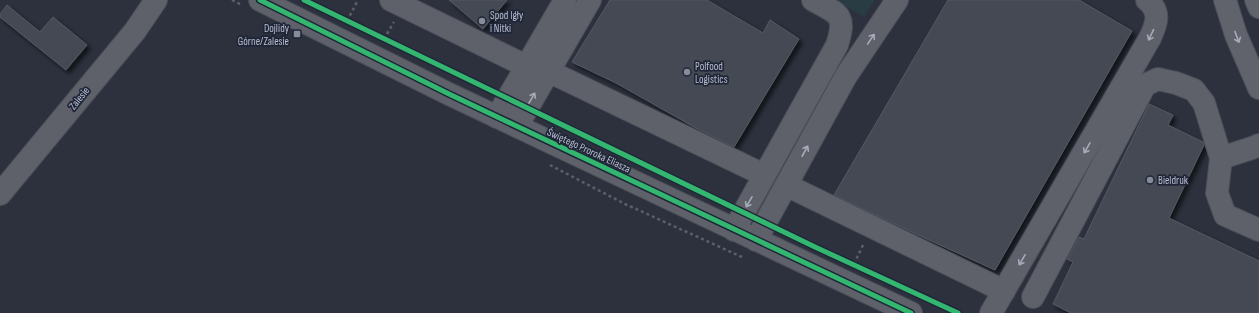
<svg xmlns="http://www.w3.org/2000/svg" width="1259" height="313" font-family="'Sofia Sans Condensed',sans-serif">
<defs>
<filter id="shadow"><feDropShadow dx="3.5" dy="3.5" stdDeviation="2" flood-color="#0009"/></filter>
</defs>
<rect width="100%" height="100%" fill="#2c313d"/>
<path fill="#293b43" d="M835,0h40l-11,17z"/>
<g fill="#444852" stroke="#555964" filter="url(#shadow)">
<path d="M449,0h58l-24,29z"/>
<path d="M610,0h97l56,33 7,-13 29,19 -65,108 -40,-20 -78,-44 -44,-21z"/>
<path d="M948,0h131l53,31 -137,239 -79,-36 -82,-39z"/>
<path d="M7,5l33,27 13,-15 34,28 -21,25 -66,-53v-3z"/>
<path d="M1149,104l24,11 -5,10 35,17 1,3 -35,73 90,43v52h-188l-18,-9 20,-42 -6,-3 12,-22 5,2z"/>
</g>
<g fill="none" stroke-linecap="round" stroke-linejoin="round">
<g stroke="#494d56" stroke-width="24">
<g id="minor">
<path d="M260,0l189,94 462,219"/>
<path d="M391,0l135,66"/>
<path d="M548,71l216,104"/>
<path d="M497,117l68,-117"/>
<path d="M517,126l73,-126"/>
<path d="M1221,158l31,-10 7,-3"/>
<path d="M786,185l218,106"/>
<path d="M0,194l135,-163 21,-31"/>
<path d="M734,230l103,-185c10,-31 1,-31 -24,-45"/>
<path d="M756,240l90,-164 51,-76"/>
<path d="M1033,297l112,-212 13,-6 18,4 18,7 10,13 17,55 -4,35 8,22 34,15"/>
<path d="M991,313l159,-275c7,-15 11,-26 -3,-38"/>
</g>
</g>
<g stroke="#4a4e59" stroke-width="24">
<g id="major">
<path d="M1225,0l11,35 23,53"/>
<path d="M1256,0l3,7"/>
</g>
</g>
<g stroke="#5b5f67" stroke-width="2.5" stroke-dasharray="3 3" stroke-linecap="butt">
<path d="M232,0l10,5"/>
<path d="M347,21l11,-21"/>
<path d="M384,39l10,-17"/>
<path d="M550,165l75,39 117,53"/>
<path d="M854,264l10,-21"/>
</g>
<use href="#minor" stroke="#5e616a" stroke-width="22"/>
<use href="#major" stroke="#60636c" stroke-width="22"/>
<g stroke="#1f2638" stroke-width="8">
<g id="cycleway">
<path d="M260,0l189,94 462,219"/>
<path d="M304,0l511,247 143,66"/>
</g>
</g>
<use href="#cycleway" stroke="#33b770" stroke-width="5"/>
</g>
<defs><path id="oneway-shaft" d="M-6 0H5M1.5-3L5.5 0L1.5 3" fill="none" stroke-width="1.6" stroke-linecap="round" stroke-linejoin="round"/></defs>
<g stroke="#a6abb9">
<use href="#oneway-shaft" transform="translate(1151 35) rotate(115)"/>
<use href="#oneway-shaft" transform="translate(871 39) rotate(-56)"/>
<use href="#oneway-shaft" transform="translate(532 98) rotate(-60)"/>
<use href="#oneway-shaft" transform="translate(1087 148) rotate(120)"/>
<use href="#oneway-shaft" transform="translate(805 151) rotate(-61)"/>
<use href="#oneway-shaft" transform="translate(749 202) rotate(120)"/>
<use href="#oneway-shaft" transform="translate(1022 260) rotate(120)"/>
</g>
<use stroke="#a6abba" href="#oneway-shaft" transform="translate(1237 37) rotate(69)"/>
<g fill="#878c9b" stroke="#1f2638" stroke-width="1.5">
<circle cx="482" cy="21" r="4"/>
<rect x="293" y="30" width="8" height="8" rx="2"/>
<circle cx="687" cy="72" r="4"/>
<circle cx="1150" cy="180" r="4"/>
</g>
<g text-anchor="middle" stroke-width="3.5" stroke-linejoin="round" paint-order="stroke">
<g font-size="11" fill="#b8bdcd" stroke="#1f2638" text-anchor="start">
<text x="490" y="19">Spod Igły<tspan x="490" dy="13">i Nitki</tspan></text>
<text x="289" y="32" text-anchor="end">Dojlidy<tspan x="289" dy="13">Górne/Zalesie</tspan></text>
<text x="695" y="70">Polfood<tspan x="695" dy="13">Logistics</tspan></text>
<text x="1158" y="184">Bieldruk</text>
</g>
<g font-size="11" fill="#b8bdcd" stroke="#1f2638">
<text transform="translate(79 98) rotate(-51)" y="4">Zalesie</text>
<text transform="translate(589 150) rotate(25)" y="4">Świętego Proroka Eliasza</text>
</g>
</g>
</svg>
